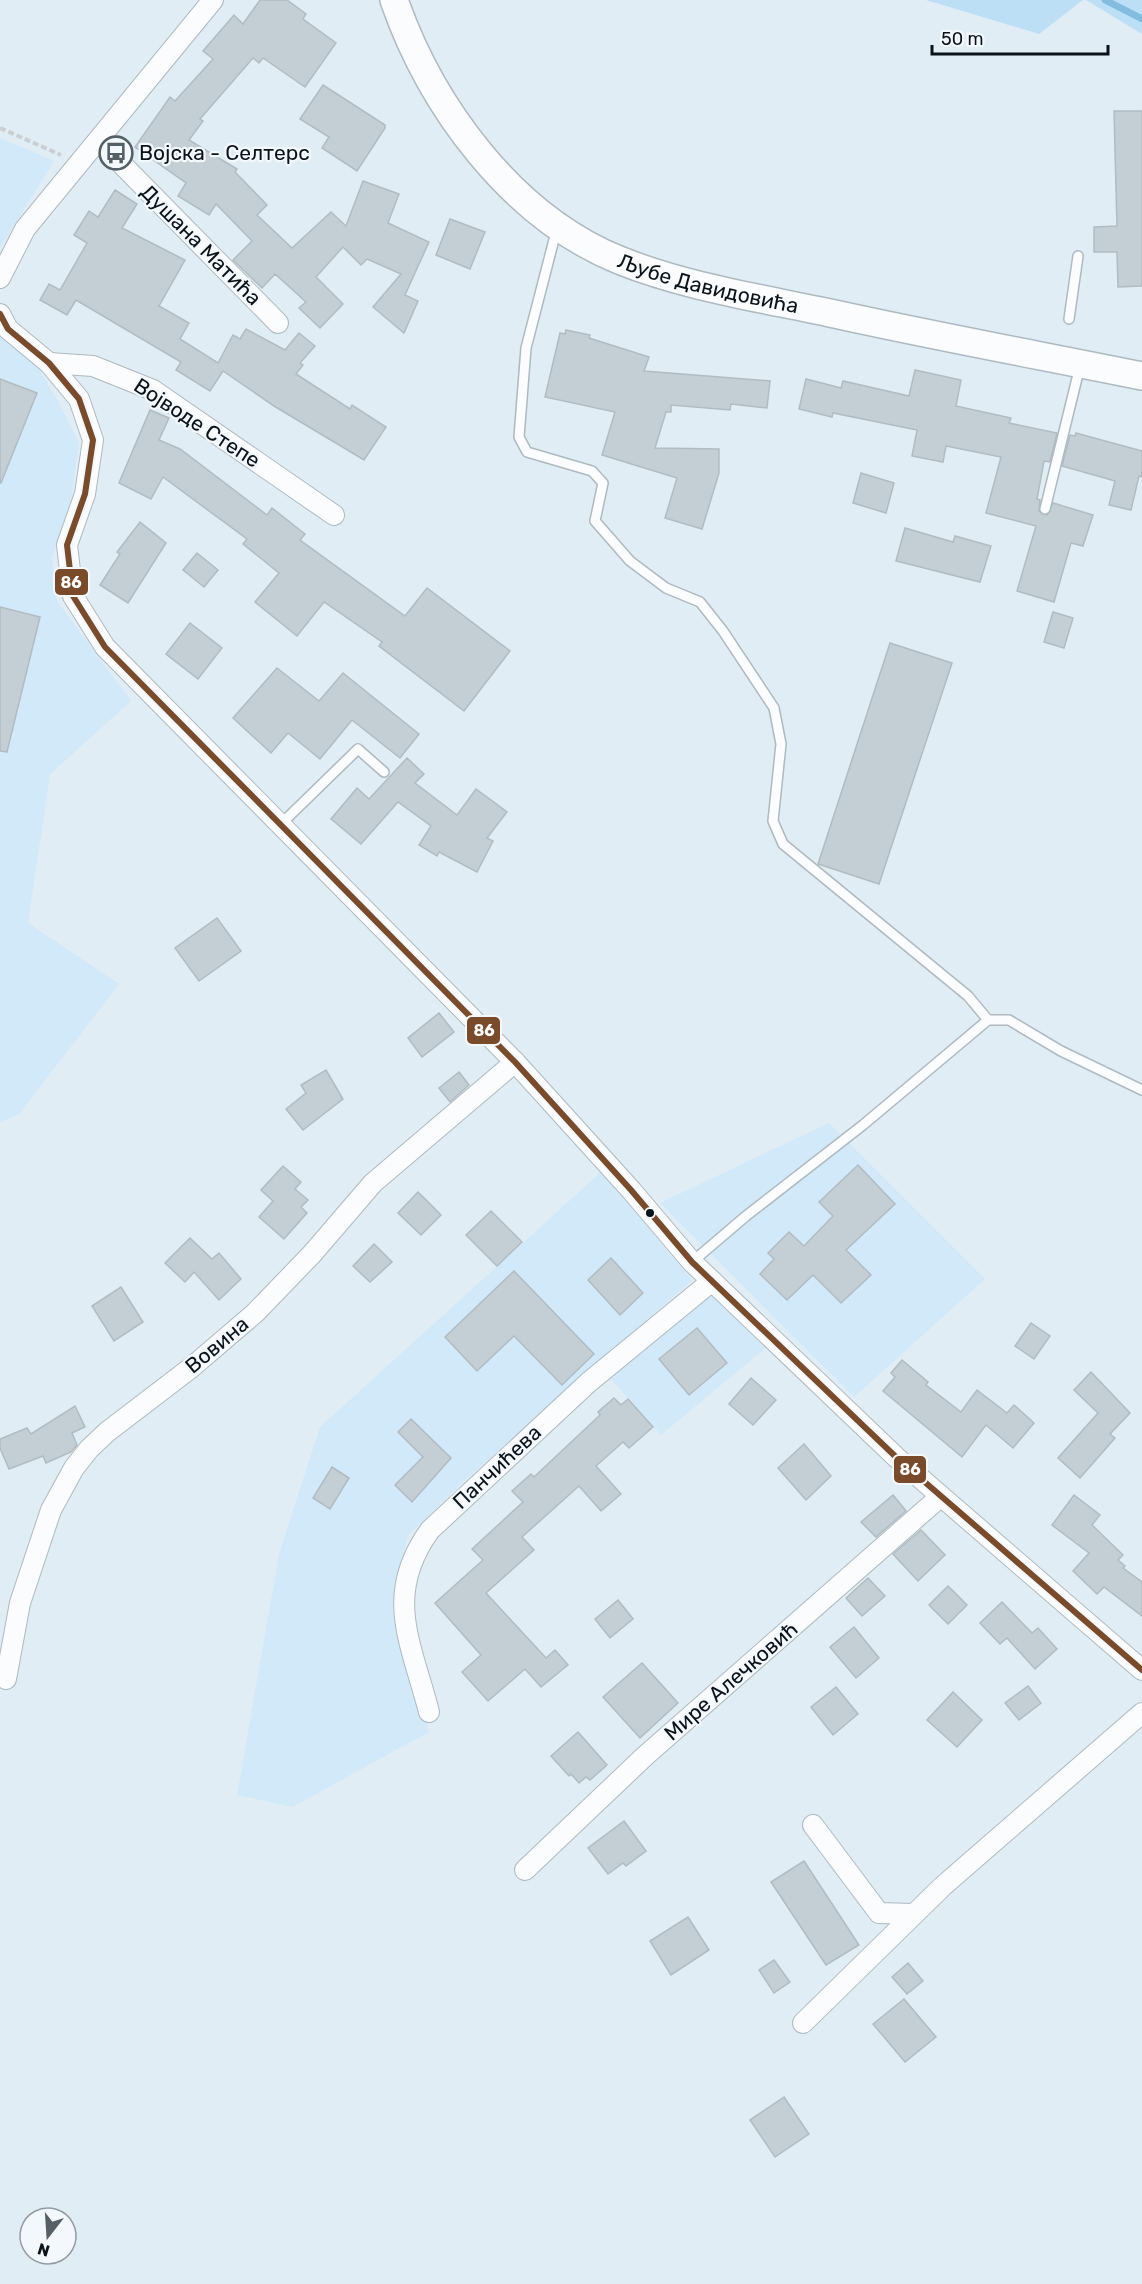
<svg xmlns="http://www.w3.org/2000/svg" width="1142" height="2284" font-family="Rubik,sans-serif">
<rect width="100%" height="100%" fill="#e0edf5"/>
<g fill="#d1e9f9">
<path d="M0,138l54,23 -54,87z"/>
<path d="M0,335l31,21 27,45 21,42 -8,58 -19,57 5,43 74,100 -81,73 -22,149 91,61 -100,130 -19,8z"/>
<path d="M829,1123l156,156 -131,118 -194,-194z"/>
<path d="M601,1172l91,108 -229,202 -55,54 -12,44 2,34 31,118 -137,75 -55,-12 42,-241 41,-127z"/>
<path d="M712,1291l56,55 -107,89 -55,-61z"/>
</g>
<g fill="#bddff5">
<path d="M926,0h157l-44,34z"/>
<path d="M1086,0h56v34z"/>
</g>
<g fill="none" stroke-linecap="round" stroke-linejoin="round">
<path stroke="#82bcdf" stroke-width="7" d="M1105,0l37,19"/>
</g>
<g fill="#c3ced5" stroke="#b1bcc2" stroke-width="1.5">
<path d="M260,0h27l19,14 -3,5 33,24 -31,44 -42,-29 -4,5 -6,-5 -53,61 3,2 -14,19 48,29 -2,3 32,33 -10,10 35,33 39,-36 15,14 17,-45 36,13 -11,29 41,19 -24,53 13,6 -14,32 -31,-26 28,-33 -34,-15 -6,6 -18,-18 -27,30 27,27 -23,24 -21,-20 7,-6 -31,-28 -13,14 -29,-28 19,-19 -36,-37 -7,11 -31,-19 8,-13 -51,-36 35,-50 5,4 38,-42 -10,-8 31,-36 9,9z"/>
<path d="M323,85l62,40v3l-28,43 -35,-23 7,-11 -29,-18z"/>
<path d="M1114,111h28v175l-24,1 -1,-35h-23v-25l23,-1z"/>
<path d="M115,190l22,14 -15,24 63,32 -26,46 30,17 -9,16 38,24 15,-28 7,4 6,-10 39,21 14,-17 16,13 -15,17 3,2 -7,9 54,35 2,-4 34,22 -22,33 -90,-54 -51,-35 -13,20 -34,-21 5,-8 -105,-62 -9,15 -27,-15 9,-16 11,6 27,-47 -13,-8 15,-24 9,6z"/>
<path d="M450,219l35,13 -15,37 -34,-14z"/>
<path d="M566,330l24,5 -1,3 60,19 -5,14 126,10 -3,27 -36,-4 -1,6 -59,-5v7h-5l-11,36 64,1v24l-17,56 -37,-11 12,-40 -75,-23 13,-43 -70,-15 15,-64 5,1z"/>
<path d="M915,370l46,10 -5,26 55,12 -2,5 48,10 -7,29 -6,-1 -7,38 3,1 -1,11 8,4 6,-12 40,12 -10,31 -12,-3 -17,59 -37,-11 19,-65 -50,-13 15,-56 -55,-11 -3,16 -31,-6 5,-26 -84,-17 -1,4 -33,-8 7,-30 35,9 2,-7 66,15z"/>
<path d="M0,379l37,14 -36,90h-1z"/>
<path d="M150,410l19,8 -10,22 21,9 87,66 5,-7 33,26 -5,6 105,76 22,-28 83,63 -46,60 -85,-65 3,-4 -58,-40 -27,34 -42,-34 24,-29 -36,-29 4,-5 -84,-62 -12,22 -32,-16z"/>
<path d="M1076,433l66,18v26l-3,-1 -8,34 -22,-5 6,-24 -53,-15 8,-31 5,1z"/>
<path d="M861,473l33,10 -8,30 -33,-10z"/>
<path d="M140,522l26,21 -38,60 -28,-18 20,-31 -3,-2z"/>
<path d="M905,528l48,14 2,-6 36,10 -11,36 -84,-21z"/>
<path d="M197,553l21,17 -14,17 -21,-17z"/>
<path d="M0,607l40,10 -33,135 -7,-1z"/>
<path d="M1053,612l20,6 -9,30 -20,-6z"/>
<path d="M190,623l32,25 -24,31 -32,-25z"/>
<path d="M890,643l62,20 -73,221 -61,-20z"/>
<path d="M277,668l42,33 24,-28 76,61 -19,24 -48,-38 -32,39 -32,-26 -17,20 -38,-35z"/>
<path d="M407,758l17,16 -9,9 42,32 19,-26 31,23 -20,26 6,3 -16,31 -38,-20 -2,4 -18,-11 12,-19 -33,-24 -37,42 -30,-25 26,-31 12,11z"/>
<path d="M217,918l24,33 -42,30 -24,-33z"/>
<path d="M439,1013l15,19 -32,25 -14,-19z"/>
<path d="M326,1070l17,29 -40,31 -17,-21 20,-16 -5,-8z"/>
<path d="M459,1072l10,13 -19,17 -11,-14z"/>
<path d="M858,1165l37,39 -49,46 25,25 -30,28 -28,-28 -26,25 -27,-26 14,-15 -6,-6 21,-21 15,14 29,-30 -14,-14z"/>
<path d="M283,1166l18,16 -6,7 13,11 -7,7 6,6 -23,26 -25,-22 14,-16 -12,-11z"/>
<path d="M418,1192l23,23 -20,20 -23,-22z"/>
<path d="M491,1211l31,31 -25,24 -31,-31z"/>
<path d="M190,1238l22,21 7,-6 22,26 -22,21 -25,-28 -9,10 -20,-19z"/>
<path d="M374,1244l18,18 -22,20 -17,-16z"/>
<path d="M611,1258l32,35 -23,22 -32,-35z"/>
<path d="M514,1271l80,83 -32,31 -48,-49 -37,35 -32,-34z"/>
<path d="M121,1287l22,35 -29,19 -22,-35z"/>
<path d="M1031,1323l19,13 -16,23 -19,-13z"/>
<path d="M697,1328l30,35 -38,32 -30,-36z"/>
<path d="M902,1360l26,22 -2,3 35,27 16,-22 30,23 7,-8 20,18 -21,25 -27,-23 -24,32 -79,-66 12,-14 -4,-4z"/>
<path d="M1091,1372l39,41 -20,21 5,4 -35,40 -22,-20 40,-45 -24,-23z"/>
<path d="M751,1378l25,22 -23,25 -24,-21z"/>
<path d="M614,1398l7,7 7,-6 25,28 -24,21 -6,-6 -27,24 25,28 -20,17 -22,-25 -57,51 12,13 -48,43 60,65 9,-8 13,15 -27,22 -16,-18 -37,32 -26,-29 19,-17 -46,-52 48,-43 -11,-11 51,-47 -11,-11 19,-17 3,3 66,-62 -2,-3z"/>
<path d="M75,1406l10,21 -13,6 5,12 -6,7 -25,11 -3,-7 -34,13 -9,-21v-9l27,-11 4,6z"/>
<path d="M411,1419l40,39 -39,44 -17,-17 28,-28 -25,-25z"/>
<path d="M804,1444l27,32 -25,24 -28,-32z"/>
<path d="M332,1467l17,11 -19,31 -17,-11z"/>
<path d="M893,1495l13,16 -30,26 -15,-15z"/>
<path d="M1074,1495l26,20 -8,10 31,30 -5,5 7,6 -2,2 19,14v34l-38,-29 -7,7 -24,-23 16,-18 -37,-28z"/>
<path d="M921,1530l24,25 -27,26 -25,-27z"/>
<path d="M868,1578l17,18 -23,20 -16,-18z"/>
<path d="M948,1586l19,19 -19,19 -19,-19z"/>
<path d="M618,1600l15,19 -23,19 -15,-19z"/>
<path d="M1002,1602l30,31 6,-5 19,21 -22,20 -28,-31 -7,6 -20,-21z"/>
<path d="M854,1627l25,31 -23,20 -26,-31z"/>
<path d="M642,1663l36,40 -38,35 -37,-41z"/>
<path d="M1028,1686l13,17 -22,17 -14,-17z"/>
<path d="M836,1687l22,27 -25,21 -22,-28z"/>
<path d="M953,1692l29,28 -25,27 -30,-27z"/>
<path d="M578,1732l29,33 -17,15 -4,-3 -7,6 -8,-9 -2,2 -18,-20z"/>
<path d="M624,1821l22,30 -20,15 -3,-3 -15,11 -20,-26z"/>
<path d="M804,1861l55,84 -33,20 -55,-83z"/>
<path d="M688,1917l21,33 -38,25 -21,-34z"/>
<path d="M774,1960l16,22 -16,11 -15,-23z"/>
<path d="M908,1963l15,18 -16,13 -15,-17z"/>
<path d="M904,1999l32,38 -31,25 -32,-38z"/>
<path d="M784,2097l25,37 -34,23 -25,-37z"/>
</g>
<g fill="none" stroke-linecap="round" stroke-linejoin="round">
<g stroke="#aeb9c0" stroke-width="12">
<g id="service">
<path d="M557,228l-31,120 -7,89 8,15 65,19 11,12 -8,38 35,40 36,27 34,14 23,29 51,77 7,36 -8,77 10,23 185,152 20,24"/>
<path d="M1069,319l9,-63"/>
<path d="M1045,509l35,-143"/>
<path d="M280,825l78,-76 26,23"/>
<path d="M692,1262l54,-46 117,-91 125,-105h21l52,31 81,39"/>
</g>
</g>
<g stroke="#aeb9c0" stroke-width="22">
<g id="minor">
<path d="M99,141l179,182"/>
<path d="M0,278l25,-49 188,-229"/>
<path d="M0,314l8,15 41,34 30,36 14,41 -8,54 -18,51 6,51 32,51 410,415 116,128 61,72 205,196 245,212"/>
<path d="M49,363l44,3 60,24 181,125"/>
<path d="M6,1679l14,-76 31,-93 23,-42 15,-19 18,-17 85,-65 63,-54 57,-59 61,-71 142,-121"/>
<path d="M429,1712c-18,-70 -46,-117 1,-182l159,-148 123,-101"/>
<path d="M813,1825l66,88 34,1"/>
<path d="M525,1870l120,-114 295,-259"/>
<path d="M803,2023l140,-137 199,-173"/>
</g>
</g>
<g stroke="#aeb9c0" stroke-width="30">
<g id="secondary">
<path id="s1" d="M394,0c37,106 117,216 225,260 67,27 141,38 211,53 104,23 208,42 312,63"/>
</g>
</g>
<path stroke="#cccfd1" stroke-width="4" stroke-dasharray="6 3" stroke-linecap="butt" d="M0,128l61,27"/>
<use href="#service" stroke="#fafcfe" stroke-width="9"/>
<use href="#minor" stroke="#fafcfe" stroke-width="20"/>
<use href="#secondary" stroke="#fafcfe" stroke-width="27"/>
<g stroke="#f3f8fc" stroke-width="10">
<path id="bus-1" d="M0,314l8,15 41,34 30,36 14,41 -8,54 -18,51 6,51 32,51 410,415 116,128 61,72 205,196 245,212"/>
</g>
<use href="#bus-1" stroke="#7a4b2a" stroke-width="6"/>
</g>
<defs>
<g id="bus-ring" transform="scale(1.725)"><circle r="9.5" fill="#f3f8fc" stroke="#545f66" stroke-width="1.5"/><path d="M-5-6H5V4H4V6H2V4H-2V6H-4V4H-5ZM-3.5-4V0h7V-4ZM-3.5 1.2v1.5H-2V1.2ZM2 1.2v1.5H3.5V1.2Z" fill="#545f66"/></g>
</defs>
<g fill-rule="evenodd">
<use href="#bus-ring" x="116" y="153"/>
</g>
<circle fill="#091319" stroke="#f3f8fc" stroke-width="2" cx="650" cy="1213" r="5"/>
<g text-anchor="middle" stroke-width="4.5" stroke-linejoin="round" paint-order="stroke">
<g font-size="21" fill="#091319" stroke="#f3f8fc" text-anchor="start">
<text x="139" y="160">Војска - Селтерс</text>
</g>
<g font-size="21" fill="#091319" stroke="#f3f8fc">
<text transform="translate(201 245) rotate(45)" y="7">Душана Матића</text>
<text dy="7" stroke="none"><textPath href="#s1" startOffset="446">Љубе Давидовића</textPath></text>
<text transform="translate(197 423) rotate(33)" y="7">Војводе Степе</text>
<text transform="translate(217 1345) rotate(-40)" y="7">Вовина</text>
<text transform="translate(497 1467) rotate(-43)" y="7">Панчићева</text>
<text transform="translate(731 1681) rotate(-41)" y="7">Мире Алечковић</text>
</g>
</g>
<g stroke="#f3f8fc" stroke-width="2">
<rect x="54" y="568" width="35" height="28" rx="6" fill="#7a4b2a"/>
<rect x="466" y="1016" width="35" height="29" rx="6" fill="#7a4b2a"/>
<rect x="893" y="1455" width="34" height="29" rx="6" fill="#7a4b2a"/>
</g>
<g font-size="16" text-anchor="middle" font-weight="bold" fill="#fff">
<text x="71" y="588">86</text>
<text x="484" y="1036">86</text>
<text x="910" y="1475">86</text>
</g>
<g transform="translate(48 2236) rotate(197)"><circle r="28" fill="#f3f8fc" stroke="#959ca1" stroke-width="1.5"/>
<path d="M0-4.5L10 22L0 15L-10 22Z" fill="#545f66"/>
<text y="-9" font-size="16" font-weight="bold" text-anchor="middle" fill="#091319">N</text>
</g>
<path d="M932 45v9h176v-9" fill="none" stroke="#091319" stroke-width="3"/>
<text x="941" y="45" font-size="18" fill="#091319" stroke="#f3f8fc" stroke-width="4.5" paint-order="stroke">50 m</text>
</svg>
